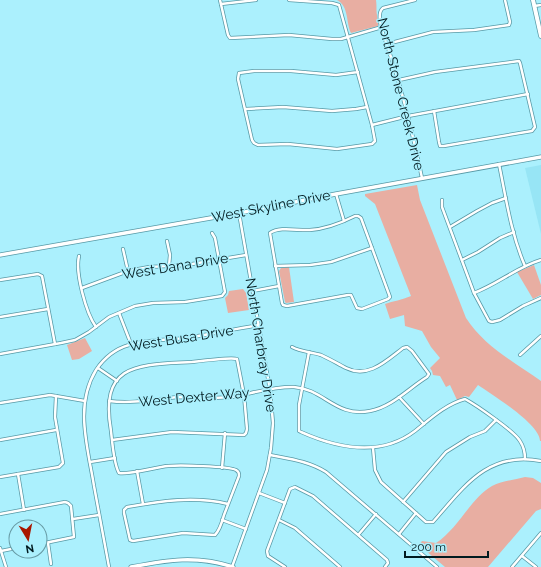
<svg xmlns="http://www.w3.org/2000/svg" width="541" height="567" font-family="Raleway,sans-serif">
<rect width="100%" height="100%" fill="#abf0fd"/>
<path fill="#97e5f5" d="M541,165v69l-16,-66z"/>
<g fill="#e8aea2">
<path d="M337,0h39c1,7 0,9 1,15 0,4 2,7 1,11l-27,7c-5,-10 -2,-27 -14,-33z"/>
<path d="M417,185l3,15 46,118c18,28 48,44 75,63v60h-1c0,-17 -49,-47 -62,-56l-9,12 -4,-1 -8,4 -7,-15 -4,2 -6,-11 -7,-1 -1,-4 -2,-3 10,-10 -9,-11 -9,-16 -17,-5 -1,-11 -14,4 -5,-15c8,-3 17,-4 26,-8l-36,-92 -10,-8v-2z"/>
<path d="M534,265l7,20v10l-8,4 -16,-27z"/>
<path d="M289,267l5,35 -8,1 -1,-1 -6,-31 2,-3z"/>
<path d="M243,289l3,4 3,17 -21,3 -3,-15 3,-3 1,-4z"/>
<path d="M85,338l7,13 -13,8 -7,1 -5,-15z"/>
<path d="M525,477l8,1 8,5v26l-5,2 -48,56h-43l-26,-22 3,-4 14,2c22,-14 34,-44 56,-57 10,-5 22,-6 33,-9z"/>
</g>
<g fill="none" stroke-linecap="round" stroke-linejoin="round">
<g stroke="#5799a6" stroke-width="4">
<g id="minor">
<path d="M220,0l8,35 2,3 59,-3 43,4h9l41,-12"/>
<path d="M289,0l43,3 7,2 33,120 3,16 -3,3 -35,5 -49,-5 -30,1 -4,-2 -2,-3 -14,-61 1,-6 15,-2h37l45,4 22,-3"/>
<path d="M415,0l-32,8c-9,7 3,33 6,43 14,42 24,84 33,127"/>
<path d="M221,4l35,-4"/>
<path d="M534,6l7,-1"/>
<path d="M387,44l46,-12 41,-2 35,-5 1,-3 -5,-22"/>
<path d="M399,80l36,-8 84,-11 1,2 15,64 -3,4 -88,15h-4l-1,-4 -5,-31"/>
<path d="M246,109l37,-2 49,4 24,-2 11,-2"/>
<path d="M372,125l36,-9 120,-22"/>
<path d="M499,164c7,34 12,70 26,102"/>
<path d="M336,194l8,27"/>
<path d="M442,200v7l32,86 15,28 3,1 8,-2 23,-14 18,-8"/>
<path d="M355,216h3l3,2 29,79 -2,2 -26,10 -5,-1 -6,-13h-3l-61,11 -4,-1 -1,-2 -12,-70c10,-7 28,-2 40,-3 15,-1 31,-7 45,-14z"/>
<path d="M450,227l27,-16 15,-8 14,-5"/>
<path d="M167,241l3,14 -1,11"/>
<path d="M123,249l5,22"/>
<path d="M79,256c-4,17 7,57 17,71"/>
<path d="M462,260l16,-8 22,-14 14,-6"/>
<path d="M275,266l35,-1 21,-3 41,-14"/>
<path d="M0,280l38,-6 4,2 13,68"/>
<path d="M82,288l46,-17 21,-4 37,-2 60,-10"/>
<path d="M253,291l26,-5"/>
<path d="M474,293c24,-9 43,-26 67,-33"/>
<path d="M119,313l12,31"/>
<path d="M0,317l48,-8"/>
<path d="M309,352l-10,53v26l2,1c36,16 80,25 114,-1 15,-12 31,-27 50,-32 11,6 49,32 55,42 4,6 5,12 5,18"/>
<path d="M0,354l61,-11 14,-3 14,-8 20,-15 26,-11 18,-3 32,-1 37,-6 3,-4 -10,-54 -3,-5"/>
<path d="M520,355l21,-19"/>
<path d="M98,368l19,13"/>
<path d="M399,397l25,27"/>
<path d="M109,401c24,3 47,-2 70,-4 17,0 34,2 52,0 19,-3 44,-11 63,-10 30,2 42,31 76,24 22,-4 39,-23 57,-34l2,-3 -17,-23 -5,-4 -4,1c-17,13 -35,31 -57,20 -8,-4 -16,-9 -25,-13 -9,-3 -20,-3 -29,-8"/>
<path d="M0,403l50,-8 35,6"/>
<path d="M0,440l56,-10"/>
<path d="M112,440l60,-8 72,3 2,-2 1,-4 -3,-34 -7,-36c-5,-2 -37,2 -45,3 -53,3 -93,0 -81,69 1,10 3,34 8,42 10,2 37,-6 49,-7 11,-1 60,0 68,4 3,2 3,3 3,6 -5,13 -10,26 -15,39 -2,7 -4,15 -9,20l-32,-2 -50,8 -3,-1 -6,-27v-3l3,-3c34,-6 67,-11 101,-3"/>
<path d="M373,448l2,22 6,12 45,40h7c31,-35 54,-71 108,-61"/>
<path d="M270,455c20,4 38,6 56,17l111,95"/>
<path d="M90,462l25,-4"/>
<path d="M222,468l3,-35"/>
<path d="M137,471l6,33"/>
<path d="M18,474l6,36"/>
<path d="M0,477l59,-10 4,-4 -8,-46 1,-21"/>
<path d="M259,493l26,10"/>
<path d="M403,502l43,-50 24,-15 15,-6 11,-11"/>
<path d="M0,514l65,-12 3,1 3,3 3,31 -34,7"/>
<path d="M73,519l26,-4"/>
<path d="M222,520l24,9"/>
<path d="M279,520l16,8 45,39"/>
<path d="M359,534l17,-20"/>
<path d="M399,534l17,-21"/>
<path d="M48,543l3,21"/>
<path d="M0,548l6,19"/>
<path d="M1,551l15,-3"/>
<path d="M522,556l14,11"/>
<path d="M109,567c-5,-27 -10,-54 -15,-81 -6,-38 -20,-80 2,-116 8,-12 19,-21 33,-25 19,-6 39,-5 58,-7 24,-4 48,-9 72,-13"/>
<path d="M232,567l35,-97 4,-22 2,-25 -3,-33 -31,-177"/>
<path d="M285,567l-17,-11 -1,-5 23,-62 5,-2 18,9 74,64 1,3 -3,4"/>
<path d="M512,567l29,-34"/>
</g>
</g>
<g stroke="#5799a6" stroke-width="5">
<g id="tertiary">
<path d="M0,255l239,-42 97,-19 205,-37"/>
<path d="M131,567c37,-7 65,-12 102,0"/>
</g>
</g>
<g stroke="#5799a6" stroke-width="5.5">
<path id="secondary" d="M533,0l8,36"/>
</g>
<use href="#minor" stroke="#fff" stroke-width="2.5"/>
<use href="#tertiary" stroke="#fff" stroke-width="3.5"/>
<use href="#secondary" stroke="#fff" stroke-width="4"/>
</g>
<g text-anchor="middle" stroke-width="3" stroke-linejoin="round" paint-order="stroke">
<g font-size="14" fill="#001a1f" stroke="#abf0fd">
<text transform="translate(401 94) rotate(76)" y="5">North Stone Creek Drive</text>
<text transform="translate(271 206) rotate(-11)" y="5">West Skyline Drive</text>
<text transform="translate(175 266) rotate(-9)" y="5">West Dana Drive</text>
<text transform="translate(181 338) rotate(-9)" y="5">West Busa Drive</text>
<text transform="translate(261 345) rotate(81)" y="5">North Charbray Drive</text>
<text transform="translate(194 397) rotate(-5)" y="5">West Dexter Way</text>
</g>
</g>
<g transform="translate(28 539) rotate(170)"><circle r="19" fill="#abf0fd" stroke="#679aa4"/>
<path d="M0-3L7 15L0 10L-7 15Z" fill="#a81700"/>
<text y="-6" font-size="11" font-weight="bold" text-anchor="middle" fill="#001a1f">N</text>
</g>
<path d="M405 551v6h83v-6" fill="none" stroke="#001a1f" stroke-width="2"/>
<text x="411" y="551" font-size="12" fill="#001a1f" stroke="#abf0fd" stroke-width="3" paint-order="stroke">200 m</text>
</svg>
